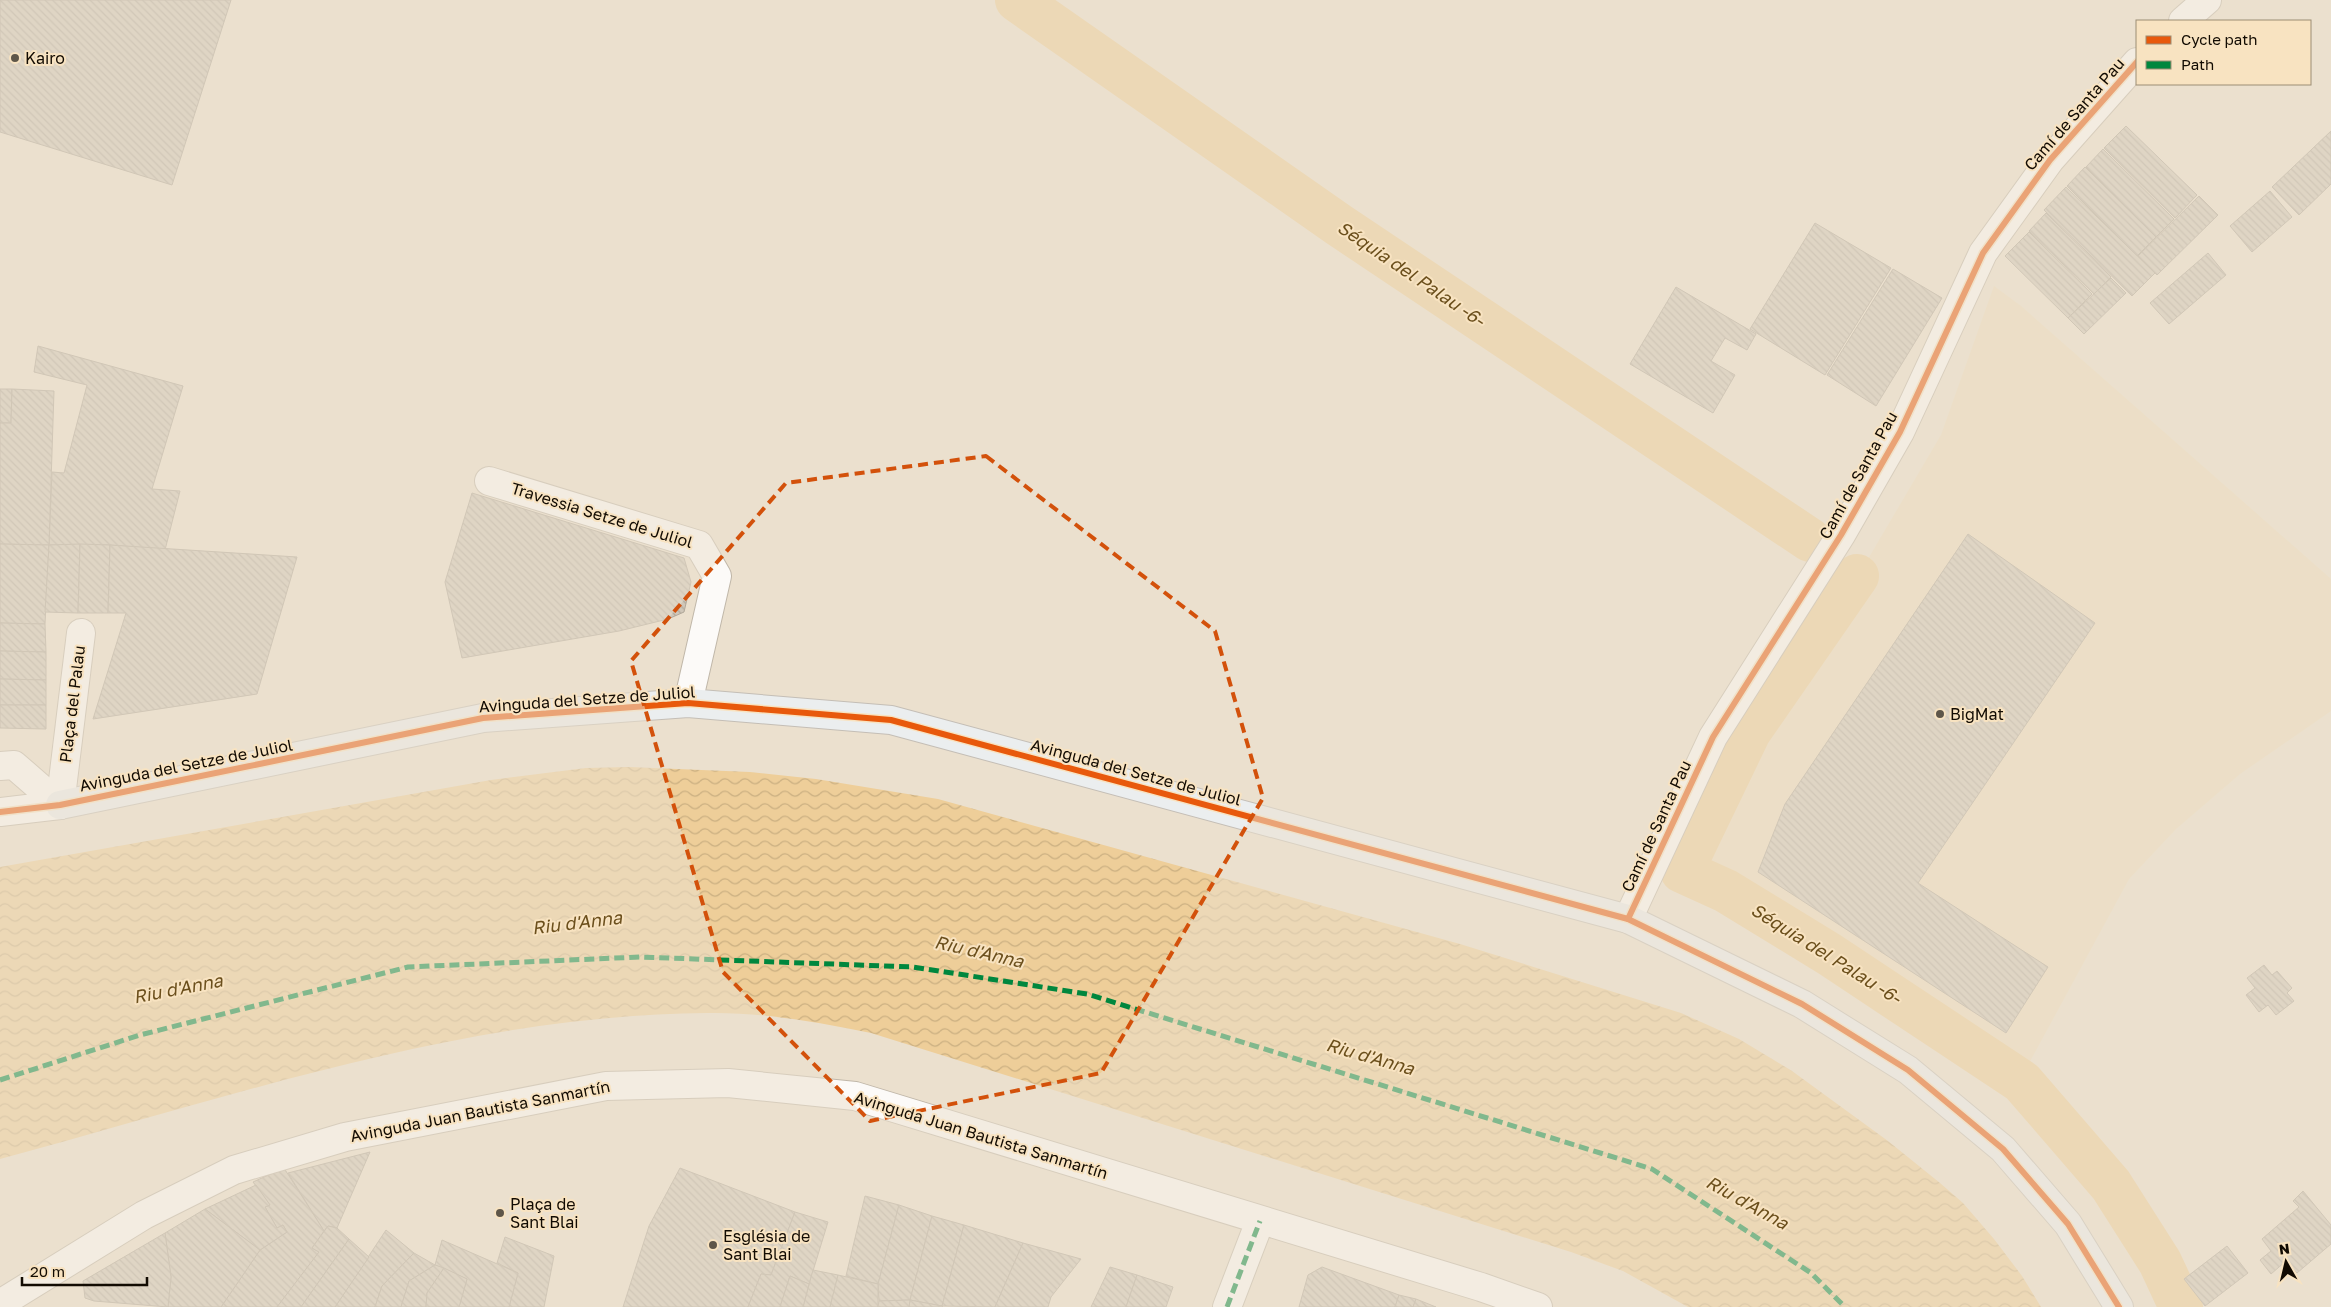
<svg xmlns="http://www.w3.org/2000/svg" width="2331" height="1307" font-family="'Golos Text',sans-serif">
<defs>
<pattern id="water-waves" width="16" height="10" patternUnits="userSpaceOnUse" patternTransform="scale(1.25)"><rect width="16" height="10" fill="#eece99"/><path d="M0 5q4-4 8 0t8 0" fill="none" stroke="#cbb082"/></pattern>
<pattern id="building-back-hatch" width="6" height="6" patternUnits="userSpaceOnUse" patternTransform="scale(1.25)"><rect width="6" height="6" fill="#d0c7b9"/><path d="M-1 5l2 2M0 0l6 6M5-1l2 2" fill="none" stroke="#b2aa9d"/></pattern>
</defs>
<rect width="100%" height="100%" fill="#ebe0ce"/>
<path fill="#eedcbe" d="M1994,286l27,20 310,273v132l-91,63 -64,55 -47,50 -108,199 -155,-110 -140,-78 -43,-20 67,-138 108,-156 83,-141z"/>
<path fill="url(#water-waves)" d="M629,767l121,5 66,7 122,20 522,145 221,69 58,26 53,32 96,70 52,42 23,20 31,36 28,37 19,31h-353l-65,-36 -52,-19 -700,-219c-54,-11 -109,-21 -164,-20 -243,2 -475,84 -707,146v-292l491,-87 95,-12z"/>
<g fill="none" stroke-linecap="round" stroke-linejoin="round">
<g stroke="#eece99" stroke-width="44">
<path d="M1017,0l322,225 471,315"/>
<path d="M1857,576l-108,156 -67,139 44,20 103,63 193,128 89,103 49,77 21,45"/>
</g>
</g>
<g fill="url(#building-back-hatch)" stroke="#b1a89a">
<path d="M0,0h231l-59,185 -172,-53z"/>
<path d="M2126,126l71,69 -22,23 -71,-70z"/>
<path d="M2331,131v53l-32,31 -27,-28z"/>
<path d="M2103,149l71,70 -18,18 -70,-70z"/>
<path d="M2085,167l71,70 -19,19 -70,-70z"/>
<path d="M2066,187l89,86 -23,23 -88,-86z"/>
<path d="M2270,191l22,26 -40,35 -22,-26z"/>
<path d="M2199,196l19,19 -61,60 -19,-19z"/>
<path d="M2046,213l65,64 -17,17 -65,-63z"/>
<path d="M1815,223l76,45 -66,107 -75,-46z"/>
<path d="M2029,232l63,62 -24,24 -63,-62z"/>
<path d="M2208,253l18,22 -57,49 -19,-21z"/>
<path d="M1893,269l49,29 -66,108 -49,-31z"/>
<path d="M2111,278l15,15 -42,41 -16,-16z"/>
<path d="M1676,287l80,47 -9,16 -22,-12 -14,23 24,14 -22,38 -83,-49z"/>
<path d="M38,346l145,40 -31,103 28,2 -15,59 -55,-5h-61l3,-73 12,1 23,-88 -53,-13z"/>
<path d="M0,389h12l-1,34h-11z"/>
<path d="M12,389l42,2 -5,154 -49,-1v-121h11z"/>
<path d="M472,493l212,65 7,24 -7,30 -16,7 -49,12 -157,27 -17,-76z"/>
<path d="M1968,534l127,89 -177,260 130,84 -42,66 -248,-161 27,-68z"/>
<path d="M0,544l49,1 -4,79 -45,-1z"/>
<path d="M80,544l-2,69 -33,-1 4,-67z"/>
<path d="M80,544l30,1 -2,68h-30z"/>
<path d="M110,545l187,12 -40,137 -164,25 33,-106h-18z"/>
<path d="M0,623l45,1 1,28 -46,-1z"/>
<path d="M0,651l46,1v28l-46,-1z"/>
<path d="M0,679l46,1v25h-46z"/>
<path d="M0,705h46v24l-46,-1z"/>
<path d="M2264,965l8,10 5,-4 15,17 -5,5 7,8 -18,14 -8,-10 -9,7 -13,-17 9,-7 -8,-10z"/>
<path d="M370,1152l-33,76 -9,-2 -4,5 -36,-58z"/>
<path d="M284,1168l40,63 -12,17 7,4 -42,55h-56l39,-57 27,-18 -4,-7 -6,3 -12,-21 5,-2 -17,-23z"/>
<path d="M680,1168l115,44 -24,63 -10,-1 -13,33h-125l26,-81z"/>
<path d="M256,1185l14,20 -5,2 12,21 6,-3 4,7 -27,18 -55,-41z"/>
<path d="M2303,1191l28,34v19l-34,29 -11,-12 -15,13 -11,-14 11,-9 -9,-12 37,-32 -6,-6z"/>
<path d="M865,1196l34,9 -21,79 -32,-8z"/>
<path d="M899,1205l33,11 -22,84 -31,1 -1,-17z"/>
<path d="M205,1209l55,41 -39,57h-53l3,-30 -6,-44z"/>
<path d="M795,1212l33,10 -19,62 -19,-8 -10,31h-32l13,-33 10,1z"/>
<path d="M932,1216l32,9 -22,81 -32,-6z"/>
<path d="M964,1225l59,18 -28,64 -53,-1z"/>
<path d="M328,1226l9,2 12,11 -48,68h-24l42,-55 -7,-4z"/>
<path d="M386,1230l28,23 -32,33 -7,21h-40z"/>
<path d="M165,1233l6,44 -3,30 -74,-6 -9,-3 -2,-17z"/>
<path d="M505,1237l49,19 -10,51h-35l9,-34 -21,-10z"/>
<path d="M349,1239l20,18 -34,50h-34z"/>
<path d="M442,1240l76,33 -9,34h-50l8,-28 -32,-14z"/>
<path d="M1023,1243l58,16 -30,38 -3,10h-53z"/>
<path d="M2227,1246l21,27 -43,33 -21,-27z"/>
<path d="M414,1253l21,12 -26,16 -8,26h-26l7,-21z"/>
<path d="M435,1265l9,3 -17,25 -1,14h-25l8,-26z"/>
<path d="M1110,1267l27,8 -11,32h-35z"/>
<path d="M1322,1267l77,28 -4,12h-96l9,-32z"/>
<path d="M444,1268l23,11 -8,28h-33l1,-14z"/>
<path d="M813,1270l25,5 -8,32h-27z"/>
<path d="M838,1275l40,9v23h-48z"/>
<path d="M1137,1275l36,12 -7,20h-40z"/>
<path d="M790,1276l19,8 -6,23h-23z"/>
<path d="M1399,1295l17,4 -3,8h-18z"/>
<path d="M1416,1299l20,8h-23z"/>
<path d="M910,1300l32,6 1,1h-34z"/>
<path d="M910,1300l-1,7h-31l1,-6z"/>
</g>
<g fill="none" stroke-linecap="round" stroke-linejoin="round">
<g stroke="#c0b7a9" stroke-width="30">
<g id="minor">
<path d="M2183,21l24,-21"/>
<path d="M489,481l210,64 18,31 -29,127"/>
<path d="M0,766l14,-1 46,40"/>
<path d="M60,805l21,-172"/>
<path d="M0,812l60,-7"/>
<path d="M1628,919l85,-182 128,-202 59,-103 83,-179 67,-93 87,-98"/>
<path d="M0,1304l144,-89 90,-45 111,-33 261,-51 122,-3 127,13 626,191 57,20"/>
<path d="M1227,1307l33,-86"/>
</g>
</g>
<g stroke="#c4beb6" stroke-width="30">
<path id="major" d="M60,805l423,-87 205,-15 203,17 737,199 174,85 106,66 95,79 65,75 51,83"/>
</g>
<use href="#minor" stroke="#fcfaf8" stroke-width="28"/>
<use href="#major" stroke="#ebeeef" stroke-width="28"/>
<g stroke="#00873e" stroke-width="5" stroke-dasharray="10 5" stroke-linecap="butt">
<path d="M0,1080l140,-45 268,-68 232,-10 273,10 174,27 565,175 159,104 34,34"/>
<path d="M1227,1307l33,-86"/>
</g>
<g stroke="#f8e3c1" stroke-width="9">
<g id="cycleway">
<path d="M0,812l60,-7 423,-87 205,-15 203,17 737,199 174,85 106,66 95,79 65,75 51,83"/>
<path d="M1628,919l85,-182 128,-202 59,-103 83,-179 67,-93 87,-98"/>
</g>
</g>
<use href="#cycleway" stroke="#e8590c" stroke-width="6"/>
</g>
<path d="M0 0H2331V1307H0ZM986,456l229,175 48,167 -162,275 -231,48 -147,-149 -92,-311 155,-178z" fill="#ebe0ce" fill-opacity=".55" fill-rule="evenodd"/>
<path fill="none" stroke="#d3510b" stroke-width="4" stroke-dasharray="10 6" stroke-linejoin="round" d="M986,456l229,175 48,167 -162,275 -231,48 -147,-149 -92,-311 155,-178z"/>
<g fill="#5e5649" stroke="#f8e3c1" stroke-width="2">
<circle cx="15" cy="58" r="5"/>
<circle cx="1940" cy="714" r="5"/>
<circle cx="500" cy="1213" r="5"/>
<circle cx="713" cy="1245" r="5"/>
</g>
<g text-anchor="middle" stroke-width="4" stroke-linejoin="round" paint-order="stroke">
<g font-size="16" fill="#120b02" stroke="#f8e3c1" text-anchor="start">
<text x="25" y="64">Kairo</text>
<text x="1950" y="720">BigMat</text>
<text x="510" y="1210">Plaça de<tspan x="510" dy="18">Sant Blai</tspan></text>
<text x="723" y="1242">Església de<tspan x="723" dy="18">Sant Blai</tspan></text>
</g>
<g font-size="16" fill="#120b02" stroke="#f8e3c1">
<text transform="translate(2074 114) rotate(-49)" y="6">Camí de Santa Pau</text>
<text transform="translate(1858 475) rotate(-61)" y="6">Camí de Santa Pau</text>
<text transform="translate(602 515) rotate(17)" y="6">Travessia Setze de Juliol</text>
<text transform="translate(587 699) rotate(-4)" y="6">Avinguda del Setze de Juliol</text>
<text transform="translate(72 704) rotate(-83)" y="6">Plaça del Palau</text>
<text transform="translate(186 765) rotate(-11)" y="6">Avinguda del Setze de Juliol</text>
<text transform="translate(1136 772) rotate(15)" y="6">Avinguda del Setze de Juliol</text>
<text transform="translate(1656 826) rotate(-65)" y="6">Camí de Santa Pau</text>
<text transform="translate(480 1111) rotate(-11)" y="6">Avinguda Juan Bautista Sanmartín</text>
<text transform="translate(981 1135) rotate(17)" y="6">Avinguda Juan Bautista Sanmartín</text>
</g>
<g font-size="18" font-style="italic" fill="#6b4f1c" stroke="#f8e3c1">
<text transform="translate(1411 274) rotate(34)" y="6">Séquia del Palau -6-</text>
<text transform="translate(577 923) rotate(-7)" y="6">Riu d'Anna</text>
<text transform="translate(979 952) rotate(13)" y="6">Riu d'Anna</text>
<text transform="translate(1826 954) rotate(32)" y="6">Séquia del Palau -6-</text>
<text transform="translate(178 989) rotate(-11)" y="6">Riu d'Anna</text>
<text transform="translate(1370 1057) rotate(16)" y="6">Riu d'Anna</text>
<text transform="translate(1747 1203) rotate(29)" y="6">Riu d'Anna</text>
</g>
</g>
<rect x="2136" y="20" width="175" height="65" fill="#f8e3c1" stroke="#9c8d75"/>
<rect x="2146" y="36" width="25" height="8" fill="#e8590c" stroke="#9c8d75"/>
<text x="2181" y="45" font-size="15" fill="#120b02">Cycle path</text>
<rect x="2146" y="61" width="25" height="8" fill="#00873e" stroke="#9c8d75"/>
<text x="2181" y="70" font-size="15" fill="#120b02">Path</text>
<g transform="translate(2286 1262) rotate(352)" stroke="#f8e3c1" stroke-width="4" paint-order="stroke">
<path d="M0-4L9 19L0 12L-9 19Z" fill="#120b02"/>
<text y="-8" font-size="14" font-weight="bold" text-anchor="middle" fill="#120b02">N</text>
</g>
<path d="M22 1277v8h125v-8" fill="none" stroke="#120b02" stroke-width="2.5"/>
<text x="30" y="1277" font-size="15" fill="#120b02" stroke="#f8e3c1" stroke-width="4" paint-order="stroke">20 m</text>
</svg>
